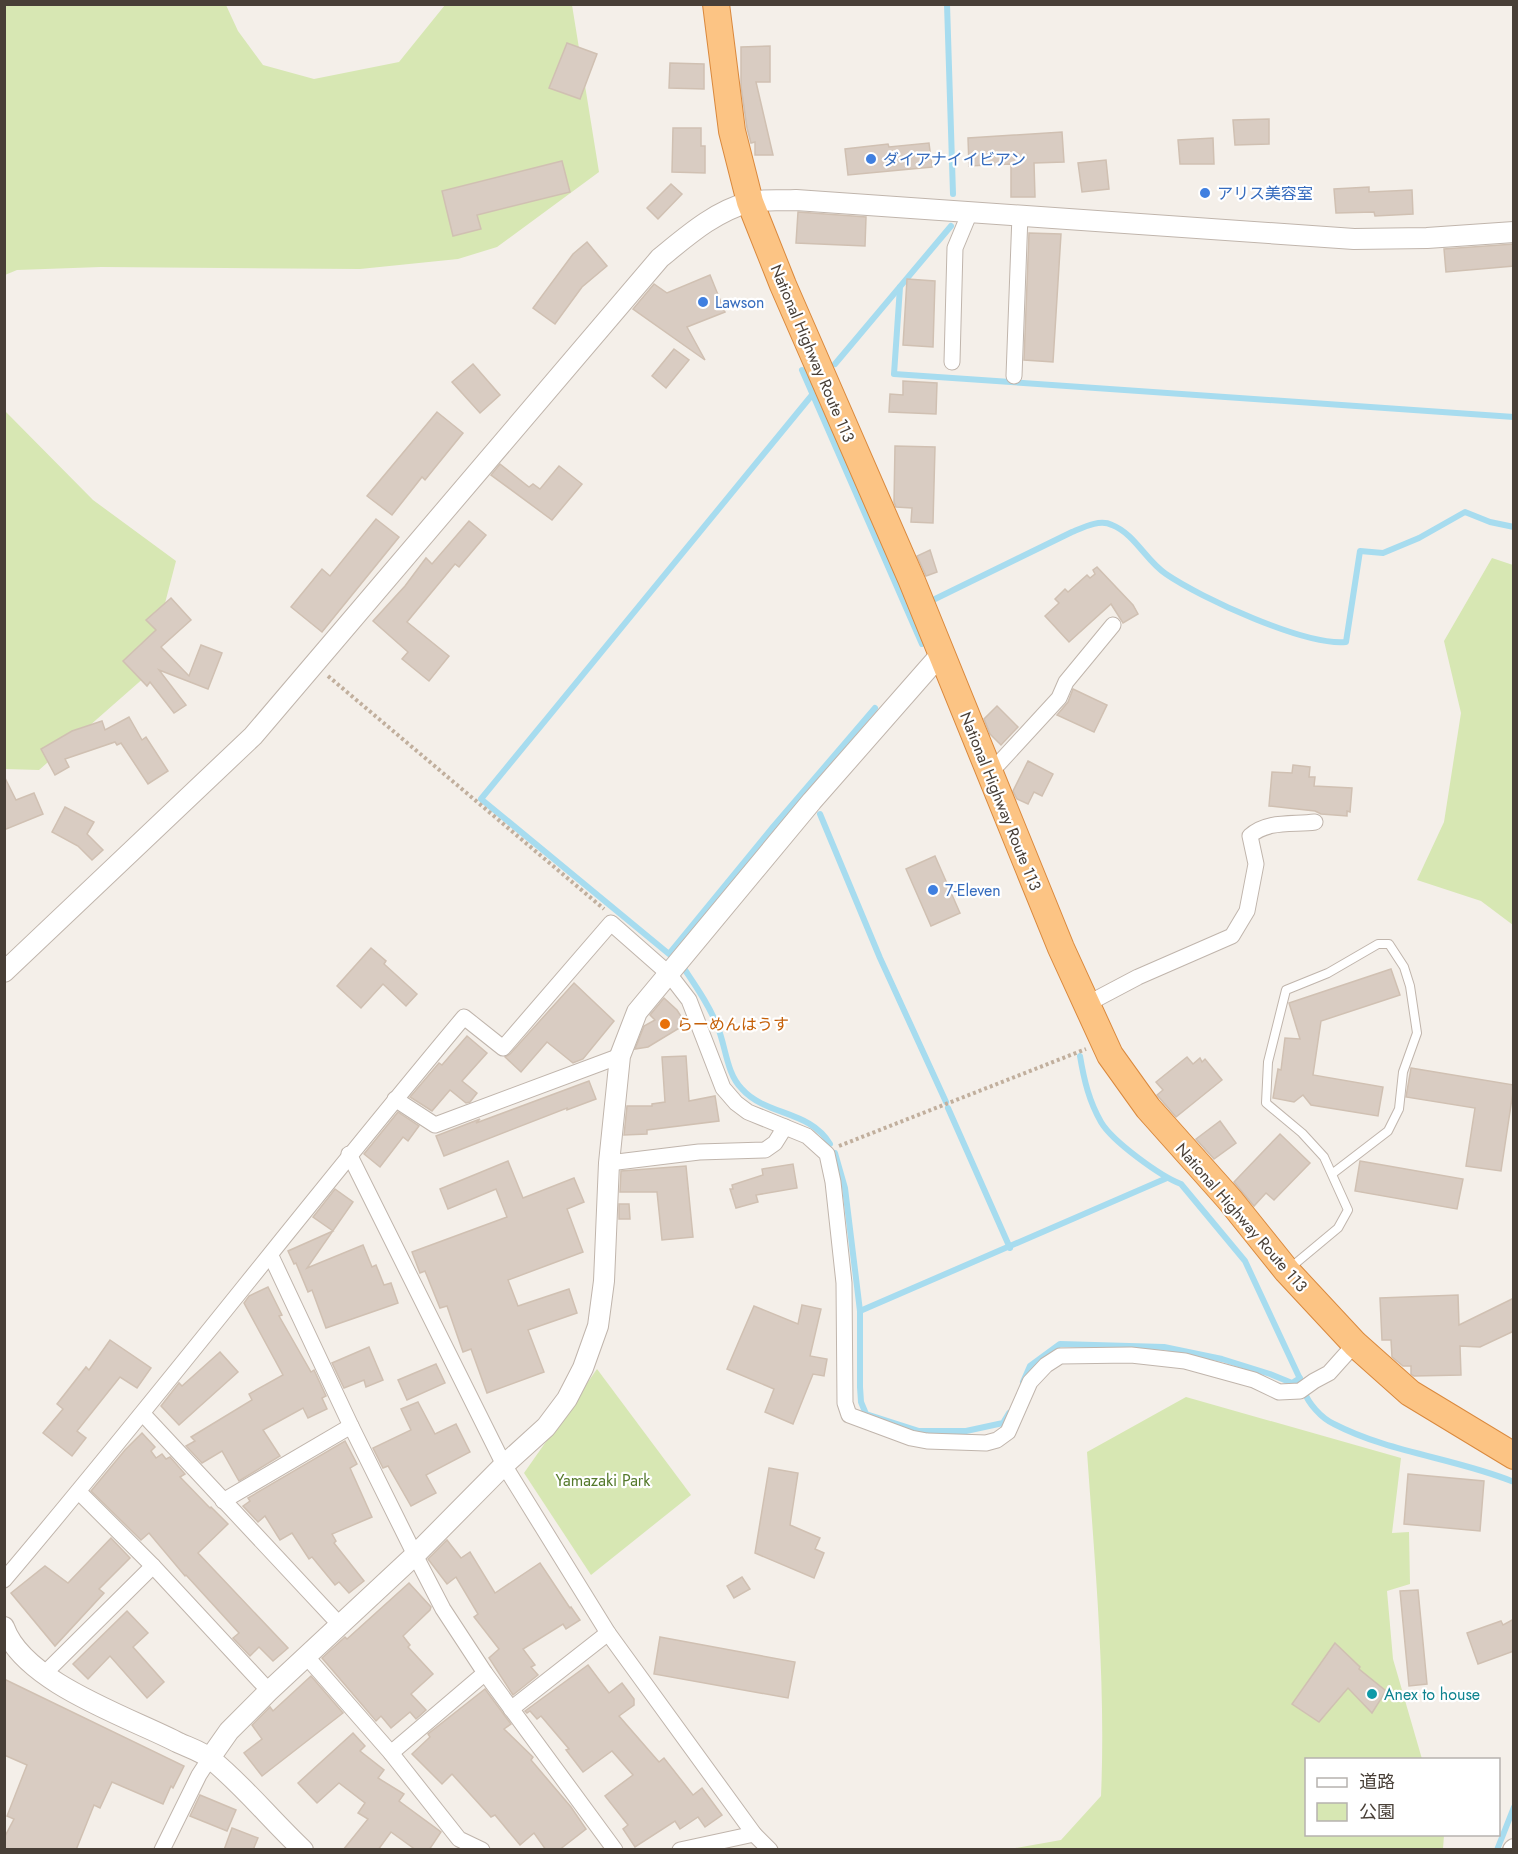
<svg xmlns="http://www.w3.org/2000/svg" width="1518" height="1854" font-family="Jost,'Noto Sans JP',sans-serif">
<rect width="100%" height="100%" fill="#f4efe9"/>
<g fill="#d7e7b3">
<path d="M5,5h221l12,26 25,34 51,14 85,-17 46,-57h127l27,167 -102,75 -39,12 -98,10 -259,-2 -84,3 -12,5z"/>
<path d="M4,410l89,90 83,61 -30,115 -107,94 -34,-1z"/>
<path d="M1492,558l21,7v360l-32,-24 -64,-21 27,-58 17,-109 -17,-72z"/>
<path d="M597,1369l94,126 -100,80 -67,-102z"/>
<path d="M1186,1397l215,61 -9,75 17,-1 1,52 -23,7 6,68 29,100 -116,1v74l138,1 -1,14 -439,1 57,-10 40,-44c5,-115 -6,-230 -14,-344z"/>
</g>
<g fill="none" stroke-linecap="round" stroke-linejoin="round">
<g stroke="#a7dcef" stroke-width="6">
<path d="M947,4l6,190"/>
<path d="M900,287l-6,87 620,43"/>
<path d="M835,364l116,-138"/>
<path d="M802,370l120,274"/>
<path d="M812,395l-331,404 188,155 104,-127 102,-119"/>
<path d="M935,599l137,-67c12,-5 28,-13 40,-7 23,9 34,36 54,49 35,24 139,72 180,68l14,-91 23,2 36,-15 46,-26 25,10 24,5"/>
<path d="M820,814l60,144 66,144"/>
<path d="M685,970c12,18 24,35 32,55 9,21 9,48 25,64 24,27 68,21 88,55"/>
<path d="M1080,1056c4,24 9,45 21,66 11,19 59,54 80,62l64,77 56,120"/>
<path d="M948,1108l62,140"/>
<path d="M835,1153l10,35 15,123v76l1,15 5,12 53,17h47l37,-8 6,-10"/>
<path d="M860,1311l307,-133"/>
<path d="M1023,1382l7,-16 30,-22 104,3 58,12 48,15 22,9 8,-5"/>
<path d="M1304,1391c4,12 17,27 30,33 56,29 121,34 180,58"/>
<path d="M1497,1850l17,-43"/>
</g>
</g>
<g fill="#d9ccc2" stroke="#d0c0b2" stroke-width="1.5">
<path d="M567,43l30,11 -17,45 -31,-11z"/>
<path d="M770,46v36h-14l17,73h-18v-13l-4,1 -4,-15 -6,-42v-39z"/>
<path d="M670,63l34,1v25l-35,-1z"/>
<path d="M1269,119v25l-34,1 -2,-25z"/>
<path d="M673,128h28v18h4v27l-33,-1z"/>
<path d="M1062,132l2,30 -30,1 1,34h-24v-33l-42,2 -1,-28z"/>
<path d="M1213,138l1,26h-34l-2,-24z"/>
<path d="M929,143l3,24 -84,8 -3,-26 43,-5 1,3z"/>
<path d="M1106,160l3,29 -27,3 -4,-29z"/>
<path d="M562,161l8,31 -93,23 4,14 -28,7 -11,-45z"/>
<path d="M671,184l11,10 -24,25 -11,-11z"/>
<path d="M1369,187v5l43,-2 1,24 -38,2 -1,-4 -38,1 -2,-24z"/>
<path d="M798,212l68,5 -1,29 -69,-3z"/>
<path d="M1029,233l32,1 -8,128 -29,-2z"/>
<path d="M587,242l20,24 -25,21 -27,37 -22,-16 40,-54z"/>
<path d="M1514,244v22l-68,6 -2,-23z"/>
<path d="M710,275l15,37 -38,15 18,33 -72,-51 21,-25 13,9z"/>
<path d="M907,279l28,2 -2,66 -30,-2z"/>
<path d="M674,349l15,11 -23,28 -14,-12z"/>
<path d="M473,364l27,31 -20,18 -28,-31z"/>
<path d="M903,381l34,2 -1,31 -47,-2 1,-18 13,1z"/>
<path d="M437,412l26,21 -38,47 -3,-3 -30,38 -25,-19z"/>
<path d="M895,446l40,1 -2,76 -22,-1 1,-14 -16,-1 -2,-5z"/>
<path d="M500,464l29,23 4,-3 7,5 19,-23 23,18 -30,36 -61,-45z"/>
<path d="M376,519l23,18 -77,95 -31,-25 31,-38 8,7z"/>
<path d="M469,521l17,14 -27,32 -4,-3 -48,58 42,34 -20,25 -27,-22 6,-7 -35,-31 32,-35 21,-28 6,6z"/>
<path d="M930,550l7,22 -11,4 -9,-20z"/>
<path d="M1097,567l36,38 5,9 -15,9 -12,-19 -42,38 -24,-26 14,-13 -4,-4 10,-10 3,3 19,-17 3,3 5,-4 -2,-4z"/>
<path d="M171,598l20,22 -30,27 28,29 12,-31 21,8 -14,36 -49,-19 27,35 -12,8 -24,-31 -3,4 -24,-25 33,-31 -10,-10z"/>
<path d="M1073,689l34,16 -13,27 -37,-17 11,-13z"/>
<path d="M997,706l21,21 -17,18 -11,-11 -6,-15z"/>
<path d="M129,717l13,23 4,-3 22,34 -20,13 -27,-41 -4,2 -2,-3 -50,17 4,8 -14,8 -14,-26 31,-18 30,-10 3,9z"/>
<path d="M1028,761l25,13 -11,22 -8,-4 -6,12 -11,-5 -4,-8z"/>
<path d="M1293,765l17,2 -1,10h6l-1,9 38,2 -2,24 -3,-1v5l-26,-2 -6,-3 -46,-5 3,-34 20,1z"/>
<path d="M4,776l12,24 18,-7 9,21 -39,16z"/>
<path d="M65,807l29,15 -7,12 16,16 -11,10 -14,-14 -26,-14z"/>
<path d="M935,856l25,57 -29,13 -25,-57z"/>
<path d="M371,948l15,13 -2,3 33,30 -11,12 -23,-22 -22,24 -24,-22z"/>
<path d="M1391,969l9,26 -79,26 -8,54 70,12 -5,29 -67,-11 -8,-10 -9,7 -21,-4 5,-29 3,1 4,-32 15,1 -11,-36z"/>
<path d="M574,983l40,38 -31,38 -10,4 -26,-21 -26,30 -16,-15 5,-3z"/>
<path d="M664,998l13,12 9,14 -38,23 -13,2 9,-23 11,-6 -5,-5z"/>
<path d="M467,1036l20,17 -25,28 15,12 -7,9 -4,1 -16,-13 -18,21 -22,-14 29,-34 3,2z"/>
<path d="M686,1056l3,45 26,-5 4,25 -72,9v4l-23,1 3,-29h25v-2l13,-2 -3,-45z"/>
<path d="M1187,1057l6,7 7,-6 2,4 3,-3 17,21 -46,37 -19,-22 6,-5 -7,-8z"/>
<path d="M1411,1068l103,17 -13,86 -35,-5 9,-58 -69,-11z"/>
<path d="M589,1081l7,18 -29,11v-2l-123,48 -8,-20 44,-17 -4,4z"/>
<path d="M398,1112l21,14 -11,15 -5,-4 -23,30 -16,-13z"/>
<path d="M1220,1121l16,22 -22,16 -18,-20z"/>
<path d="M1280,1134l30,29 -36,37 -8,-7 -12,13 -20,-24z"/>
<path d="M508,1161l15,37 51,-20 10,24 -17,7 16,43 -75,28 10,26 51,-17 8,24 -49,17 16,42 -57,21 -16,-44 -8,3 -16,-46 -7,2 -15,-37 -5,2 -8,-21 95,-35 -11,-28 -48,20 -8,-20z"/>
<path d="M1360,1161l103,18 -6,30 -102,-18z"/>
<path d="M793,1164l4,24 -41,7 2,7 -22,6 -6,-19h3l-1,-4 31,-10 -1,-6z"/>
<path d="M686,1166l7,71 -31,3 -5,-48h-37l1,-21z"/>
<path d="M335,1189l18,13 -46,66 56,-23 9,22 4,-2 8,20 7,-2 7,20 -72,25 -14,-38 -4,2 -12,-29 -2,1 -6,-13 45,-20 -20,-14z"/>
<path d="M619,1204h10l1,15h-11z"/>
<path d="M268,1287l14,28 -3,1 32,56 3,-2 12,26 -4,2 5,11 -19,9 -5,-10 -40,22 17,26 -41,25 -17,-30 -20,12 -16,-17 9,-5 -4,-4 61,-37 -3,-6 34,-19 -39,-72 5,-7z"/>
<path d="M1458,1295l1,30 55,-27v33l-34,16 -20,-1 1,29 -47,1 -3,-2v-8h-8l-11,-9 -1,-17h-9l-2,-42z"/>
<path d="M802,1305l19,4 -11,47 17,3 -3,17 -11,-2 -20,50 -28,-12 9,-23 -47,-20 27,-63 44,18z"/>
<path d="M110,1340l41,28 -14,20 -17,-11 -43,54 9,7 -14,18 -29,-23 20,-24 -6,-5 29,-37 3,3z"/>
<path d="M369,1347l14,33 -17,7 -2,-7 -20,8 -12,-25z"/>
<path d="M220,1352l18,20 -59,53 -18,-19 18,-23 3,3z"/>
<path d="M436,1364l9,19 -38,17 -9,-20z"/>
<path d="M418,1402l17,32 21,-10 14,28 -44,23 10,18 -25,13 -23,-40 -5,2 -10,-20 38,-18 -10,-21z"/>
<path d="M142,1433l13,14 -4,4 5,7 6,-4 4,5 4,-2 15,17 -5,3 30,31 1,-1 17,17 -30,29 90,95 -15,13 -14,-14 -9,9 -17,-18 6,-5 -53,-58 -1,1 -36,-43 -8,7 -50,-49 34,-41z"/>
<path d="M345,1441l12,23 -7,4 22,49 -40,17 4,7 -2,2 30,38 -15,12 -10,-11 -4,3 -23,-28 -3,2 -17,-26 -12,7 -15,-24 -7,6 -15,-16 7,-5 -2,-3z"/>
<path d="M769,1468l29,5 -8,52 30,13 -5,11 9,4 -10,25 -59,-25z"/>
<path d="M1408,1474l76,7 -4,50 -76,-7z"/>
<path d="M111,1538l19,20 -31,31 5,4 -49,53 -44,-53 34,-27 23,17z"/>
<path d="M447,1540l14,18 9,-6 25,41 45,-30 30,45 1,-1 9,13 -14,9 -3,-5 -40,25 12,16 -4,2 7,8 -25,20 -24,-37 10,-9 -25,-32 4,-3 -22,-37 -9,7 -19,-25z"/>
<path d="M742,1577l8,12 -16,9 -7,-12z"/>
<path d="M409,1583l22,24 -1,3 -27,26 7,9 -2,2 25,27 -22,20 15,16 -10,9 -6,-7 -19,16 -10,-12 -5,5 -54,-63 23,-21 2,2z"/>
<path d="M1418,1590l9,94 -18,2 -9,-95z"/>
<path d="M127,1611l21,22 -15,14 31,35 -17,16 -37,-42 -22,23 -15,-15z"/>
<path d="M1514,1619v32l-36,13 -11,-31 34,-12 2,4z"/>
<path d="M660,1637l135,25 -7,36 -134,-24z"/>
<path d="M1335,1643l25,24 -1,2 27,22 -14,22 -24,-25 -29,34 -27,-18z"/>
<path d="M588,1665l21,28 13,-10 12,16v6l-15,11 40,46 5,-4 29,37 9,-7 20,27 -17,12 -7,-10 -18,12 -5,-8 -40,26 -12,-18 5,-4 -23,-29 28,-21 -21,-24 -29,21 -17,-22 3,-1 -28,-33 -4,3 -7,-8 -3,2 -2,-2z"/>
<path d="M311,1676l32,37 -81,63 -18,-23 18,-14 -10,-14 18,-18 3,4z"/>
<path d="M4,1679l180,87 -11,22 -2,-2 -8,18 -51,-22 -12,26 -6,-3 -18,45h-72v-12l10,-19 -7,-3 20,-51 -23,-10z"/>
<path d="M485,1689l26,35 -7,5 29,28 -2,3 40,47 15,22 -27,21h-13l-12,-17 -14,12 -25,-30 -4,2 -39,-43 -10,10 -30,-30 18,-17 -2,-3z"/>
<path d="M353,1733l12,13 -5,5 24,19 -6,8 26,16 -5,7 42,31 -12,18h-13l-25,-18 -13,18h-35l25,-31 -10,-6 7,-10 -26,-20 -22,20 -19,-20z"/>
<path d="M200,1795l36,15 -9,21 -37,-15z"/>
<path d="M232,1828l26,10 -5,12h-29z"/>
</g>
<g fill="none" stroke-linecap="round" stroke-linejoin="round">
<g stroke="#c0b5ac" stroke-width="10">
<path id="service" d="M1290,1268l48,-40 10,-18 -24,-53 -22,-24 -36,-30 2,-41 18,-72 42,-17 50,-29h11l15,23 6,19 7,47 -14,39 -4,37 -11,22 -56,43"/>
</g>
<g stroke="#c0b5ac" stroke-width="17">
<g id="minor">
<path d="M952,362l3,-114 15,-36"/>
<path d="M1014,376l6,-161"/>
<path d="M990,773l69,-75 7,-16 47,-57"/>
<path d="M1085,1005l53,-28 94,-41 15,-25 9,-47 -6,-28c17,-16 44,-11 65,-14"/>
<path d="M395,1099l40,26 185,-69"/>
<path d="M349,1154l155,311 104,168 146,201 16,16"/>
<path d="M609,1163l90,-11 66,-2 10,-7 10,-16"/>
<path d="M271,1256l80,170 64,129 28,54 42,64 130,177"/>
<path d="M143,1414l197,211"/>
<path d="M79,1492l74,74"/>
<path d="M223,1501l128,-75"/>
<path d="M4,1580c157,-185 304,-377 460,-563l39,31 108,-125 58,51 20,26 34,88 13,15 12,9 59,24 20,18 6,28 11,101 1,120 4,12 62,23 16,3 59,2 11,-3 11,-8 22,-50 16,-17 14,-9 71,-1 54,6 69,19 25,12 21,-1 14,-10 15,-8 26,-29"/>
<path d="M306,1656l85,97 68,86 23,11"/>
<path d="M43,1675l110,-109 116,125"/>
<path d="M511,1709l97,-76"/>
<path d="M391,1753l94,-80"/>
<path d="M162,1850l37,-75 11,-17"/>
<path d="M680,1850l74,-16"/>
</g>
</g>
<g stroke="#c0b5ac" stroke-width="22">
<g id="tertiary">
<path d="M4,972l249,-236 407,-478c27,-22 55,-47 90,-56 15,-3 32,-1 46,-2l558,39 73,-1 87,-6"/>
<path d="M4,1627c20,56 125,90 175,116 11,5 24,9 33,17 32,26 60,61 91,90"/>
<path d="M210,1758l19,-27 40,-40 146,-136 89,-90 42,-38 21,-28 16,-31 15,-42 6,-45 5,-118 11,-107 17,-44 175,-211 129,-147"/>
<path d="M1513,1850l1,-1"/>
</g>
</g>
<g stroke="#da893d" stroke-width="28">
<path id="trunk" d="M716,4l16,127 18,71 33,83 129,296 149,367 49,107 38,53 82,92 57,71 68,73 55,49 104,63"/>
</g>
<g stroke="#c1af9d" stroke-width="4" stroke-dasharray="3 3" stroke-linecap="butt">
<path d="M328,676l276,233"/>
<path d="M839,1146l247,-97"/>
</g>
<use href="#service" stroke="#fff" stroke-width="8"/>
<use href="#minor" stroke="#fff" stroke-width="15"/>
<use href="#tertiary" stroke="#fff" stroke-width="20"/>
<use href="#trunk" stroke="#fcc484" stroke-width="26"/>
</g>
<g fill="#3f7fe0" stroke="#fff" stroke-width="2">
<circle cx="871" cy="159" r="6"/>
<circle cx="1205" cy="193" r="6"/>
<circle cx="703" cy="302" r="6"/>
<circle cx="933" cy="890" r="6"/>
</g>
<circle fill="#e8710a" stroke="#fff" stroke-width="2" cx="665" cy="1024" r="6"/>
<circle fill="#0f9aa8" stroke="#fff" stroke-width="2" cx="1372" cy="1694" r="6"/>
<g text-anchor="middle" stroke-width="4.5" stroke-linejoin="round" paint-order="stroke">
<g font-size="16" fill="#366cbe" stroke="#fff" text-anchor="start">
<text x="883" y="165">ダイアナイイビアン</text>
<text x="1217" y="199">アリス美容室</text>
<text x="715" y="308">Lawson</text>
<text x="945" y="896">7-Eleven</text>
</g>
<g font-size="16" fill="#483f37" stroke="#fff">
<text transform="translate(813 353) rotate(67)" y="6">National Highway Route 113</text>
<text transform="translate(1001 801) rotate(68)" y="6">National Highway Route 113</text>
<text transform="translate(1242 1217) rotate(49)" y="6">National Highway Route 113</text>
</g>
<g font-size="16" fill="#c56008" stroke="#fff" text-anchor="start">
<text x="677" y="1030">らーめんはうす</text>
</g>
<g font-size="16" fill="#54792b" stroke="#fff">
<text x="603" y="1486">Yamazaki Park</text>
</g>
<g font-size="16" fill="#0d838f" stroke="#fff" text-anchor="start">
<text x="1384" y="1700">Anex to house</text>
</g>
</g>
<rect width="1518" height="1854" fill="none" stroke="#483f37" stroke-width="12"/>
<rect x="1305" y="1758" width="195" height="78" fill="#ffffff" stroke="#b6b2af" stroke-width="1.5"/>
<rect x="1317" y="1778" width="30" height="9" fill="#ffffff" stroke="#b6b2af" stroke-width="1.5"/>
<text x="1359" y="1788" font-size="18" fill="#483f37">道路</text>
<rect x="1317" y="1803" width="30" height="18" fill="#d7e7b3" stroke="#b6b2af" stroke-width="1.5"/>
<text x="1359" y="1818" font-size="18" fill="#483f37">公園</text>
</svg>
